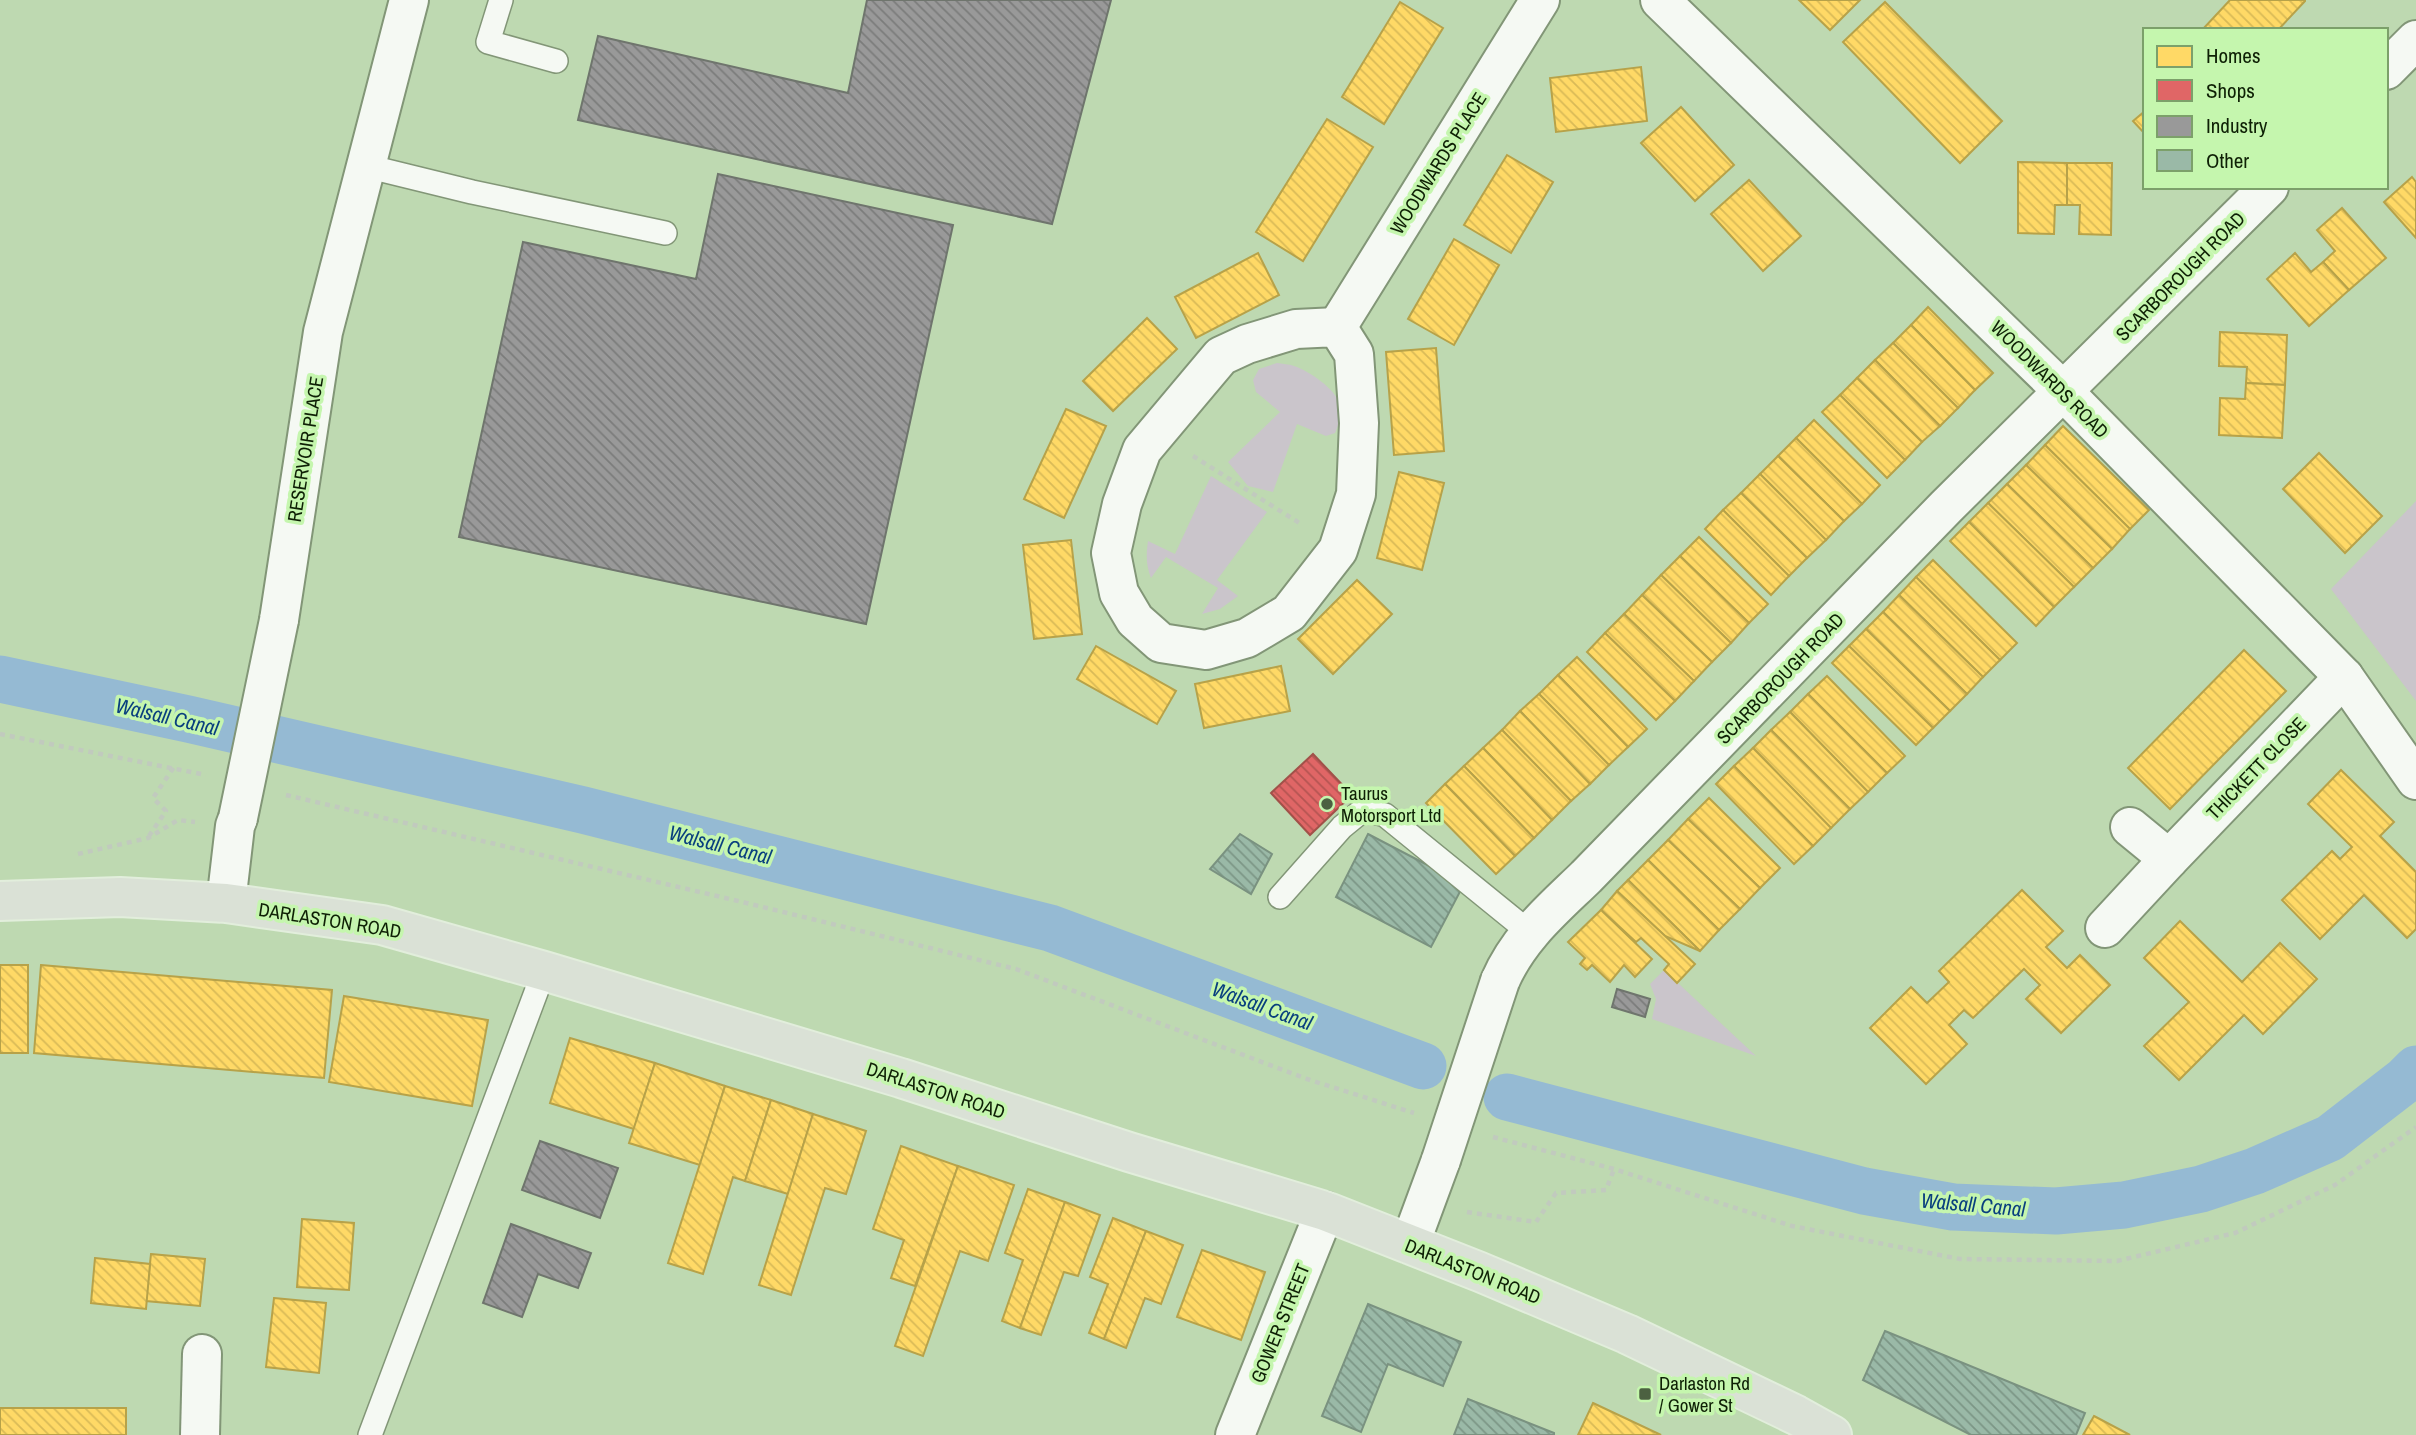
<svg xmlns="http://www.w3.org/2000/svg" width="2416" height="1435" font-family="'Archivo Narrow',sans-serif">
<defs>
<pattern id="homes-back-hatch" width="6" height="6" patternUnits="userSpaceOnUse" patternTransform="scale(1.75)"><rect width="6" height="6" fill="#ffd966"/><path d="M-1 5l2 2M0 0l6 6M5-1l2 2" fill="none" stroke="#d9ba57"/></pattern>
<pattern id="shops-back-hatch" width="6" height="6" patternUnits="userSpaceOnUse" patternTransform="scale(1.75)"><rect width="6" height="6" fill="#e06666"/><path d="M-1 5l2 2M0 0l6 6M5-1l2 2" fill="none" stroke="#b45452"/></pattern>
<pattern id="industry-back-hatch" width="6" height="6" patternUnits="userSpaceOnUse" patternTransform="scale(1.75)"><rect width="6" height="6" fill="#999"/><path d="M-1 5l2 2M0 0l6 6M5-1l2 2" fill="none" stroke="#7b7c7b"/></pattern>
<pattern id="building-back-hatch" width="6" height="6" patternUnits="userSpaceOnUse" patternTransform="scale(1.75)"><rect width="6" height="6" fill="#9ab9a7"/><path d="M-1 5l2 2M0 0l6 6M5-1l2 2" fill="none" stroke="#7c9686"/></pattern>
</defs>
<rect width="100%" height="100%" fill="#bed9b1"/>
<g fill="#cac5cb">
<path d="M1277,363c5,1 12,1 17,3 15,5 42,23 46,39 2,10 -1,19 -5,28l-9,3 -29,-12 -24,68 -25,-6 -20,-24 52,-50 -24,-20 -3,-12 6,-11z"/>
<path d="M1211,476l56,36 -50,68 21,16 -18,13 -18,5 16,-26 -52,-31 -15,21c-5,-13 -5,-23 -3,-37l27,13z"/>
<path d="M2416,501v200l-85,-112z"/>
<path d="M1664,970l92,86 -104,-37 4,-20 -6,-15z"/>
</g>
<g fill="url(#homes-back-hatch)" stroke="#b7a249" stroke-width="2">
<path d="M1799,0h61l-30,30z"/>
<path d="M2230,0h75v1l-27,29h-76z"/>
<path d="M1400,2l43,26 -59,96 -42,-27z"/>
<path d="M1885,2l117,119 -42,42 -117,-121z"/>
<path d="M1641,67l6,54 -91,11 -6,-54z"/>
<path d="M1681,107l53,58 -39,36 -54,-58z"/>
<path d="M2145,111v23l-12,-13z"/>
<path d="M1327,119l46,28 -70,114 -47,-29z"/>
<path d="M1507,155l46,27 -42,71 -47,-28z"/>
<path d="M2018,162l49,1v42h-12l-1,29 -36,-1z"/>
<path d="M2067,163h45l-1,72 -32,-1 1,-29h-13z"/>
<path d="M2412,177l4,5v56l-32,-36z"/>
<path d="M1749,180l52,56 -38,35 -52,-57z"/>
<path d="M2342,208l44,50 -37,32 -26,-28 12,-11 -18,-21z"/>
<path d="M1454,239l45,26 -45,80 -46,-26z"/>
<path d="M1258,253l21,42 -83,43 -21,-41z"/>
<path d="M2295,253l16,19 12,-10 26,28 -40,36 -42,-47z"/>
<path d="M1928,307l65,66 -18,17 -64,-65z"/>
<path d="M1147,318l30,31 -64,62 -30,-30z"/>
<path d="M1911,325l64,65 -17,18 -65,-65z"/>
<path d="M2220,332l67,3 -2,50 -39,-2 1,-16 -28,-1z"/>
<path d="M1893,343l65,65 -18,18 -65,-66z"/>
<path d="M1436,348l8,103 -50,4 -8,-103z"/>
<path d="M1875,360l65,66 -18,16 -65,-64z"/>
<path d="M1857,378l65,64 -17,18 -65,-65z"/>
<path d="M2246,383l39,2 -3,53 -63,-3 1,-37 25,1z"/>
<path d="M1840,395l65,65 -18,18 -65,-66z"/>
<path d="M1066,409l40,17 -42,92 -40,-19z"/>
<path d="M1814,420l66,65 -18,19 -66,-66z"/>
<path d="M2063,426l86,84 -19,19 -85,-84z"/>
<path d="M1796,438l66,66 -18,17 -66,-65z"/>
<path d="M2045,445l85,84 -18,20 -86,-84z"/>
<path d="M2319,453l63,63 -37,37 -62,-64z"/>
<path d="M1778,456l66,65 -18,19 -66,-66z"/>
<path d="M2026,465l86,84 -19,19 -86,-84z"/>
<path d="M1399,472l45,11 -22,87 -45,-12z"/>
<path d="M1760,474l66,66 -19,18 -66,-65z"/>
<path d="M2007,484l86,84 -19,19 -86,-84z"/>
<path d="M1741,493l66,65 -18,18 -66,-66z"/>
<path d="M1988,503l86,84 -20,20 -85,-85z"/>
<path d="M1723,510l66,66 -18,19 -66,-66z"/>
<path d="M1969,522l85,85 -18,19 -86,-85z"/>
<path d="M1699,537l69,67 -19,19 -69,-67z"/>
<path d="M1071,540l11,94 -48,5 -11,-94z"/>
<path d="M1680,556l69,67 -18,20 -70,-68z"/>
<path d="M1933,560l84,83 -17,17 -84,-83z"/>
<path d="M1661,575l70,68 -19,19 -70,-67z"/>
<path d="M1916,577l84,83 -17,17 -84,-82z"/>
<path d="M1357,580l35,34 -59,60 -35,-35z"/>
<path d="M1642,595l70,67 -18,19 -70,-67z"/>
<path d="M1899,595l84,82 -16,17 -84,-82z"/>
<path d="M1883,612l84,82 -17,17 -84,-82z"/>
<path d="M1624,614l70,67 -19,20 -70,-68z"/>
<path d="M1866,629l84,82 -17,17 -84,-82z"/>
<path d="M1605,633l70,68 -19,19 -69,-68z"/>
<path d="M1096,646l80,45 -19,33 -80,-45z"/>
<path d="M1849,646l84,82 -17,17 -84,-82z"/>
<path d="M2244,650l42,41 -116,118 -42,-41z"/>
<path d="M1577,657l70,72 -19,18 -70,-72z"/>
<path d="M1281,666l9,45 -86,17 -9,-44z"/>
<path d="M1558,675l70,72 -19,18 -70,-71z"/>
<path d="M1827,676l78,80 -18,17 -79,-79z"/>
<path d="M1539,694l70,71 -19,19 -70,-73z"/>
<path d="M1808,694l79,79 -19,19 -78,-80z"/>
<path d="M1520,711l70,73 -19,17 -69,-71z"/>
<path d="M1790,712l78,80 -18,17 -79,-79z"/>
<path d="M1502,730l69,71 -19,19 -69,-72z"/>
<path d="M1771,730l79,79 -19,19 -78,-80z"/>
<path d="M1483,748l69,72 -18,18 -70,-72z"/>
<path d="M1753,748l78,80 -18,18 -79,-80z"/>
<path d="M1464,766l70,72 -19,18 -70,-72z"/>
<path d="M1734,766l79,80 -19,18 -78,-80z"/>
<path d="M2341,770l53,52 -14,14 36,36v57l-9,9 -43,-43 -44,44 -38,-39 50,-49 8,8 12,-12 -44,-43z"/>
<path d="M1445,784l70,72 -19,18 -70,-71z"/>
<path d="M1709,798l71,70 -20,20 -72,-69z"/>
<path d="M1688,819l72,69 -20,21 -72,-69z"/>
<path d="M1668,840l72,69 -21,21 -71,-70z"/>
<path d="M1648,860l71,70 -19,21 -72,-71z"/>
<path d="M1628,880l72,71 -35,-15 -48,-45z"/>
<path d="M2022,890l41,41 -17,16 21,21 13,-13 30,30 -49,48 -35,-34 14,-14 -16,-16 -51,49 -9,-8 -15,15 18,19 -41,40 -56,-56 41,-41 16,16 22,-21 -10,-11z"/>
<path d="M1617,891l78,73 -18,19 -13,-13 5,-6 -28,-26 -5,4 -35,-32z"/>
<path d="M1601,910l51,49 -17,18 -11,-12 -14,17 -18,-17 -5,5 -7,-6 5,-6 -17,-16z"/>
<path d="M2180,921l62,61 38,-39 37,36 -54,55 -19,-19 -65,65 -35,-34 45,-44 -45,-44z"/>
<rect x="0" y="965" width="28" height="88"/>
<path d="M41,965l291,25 -8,88 -290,-25z"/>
<path d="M344,996l144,24 -16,86 -143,-24z"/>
<path d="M570,1038l85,25 -21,66 -84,-26z"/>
<path d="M655,1063l70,23 -25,79 -71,-22z"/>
<path d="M725,1086l46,14 -26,81 -12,-4 -30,97 -35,-11z"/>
<path d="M771,1100l42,14 -25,80 -43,-13z"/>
<path d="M813,1114l53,17 -20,63 -21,-6 -34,107 -32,-10z"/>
<path d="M901,1146l57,20 -43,120 -24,-8 13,-38 -31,-11z"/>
<path d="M958,1166l56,19 -26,76 -28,-10 -37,105 -28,-10z"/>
<path d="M1028,1189l37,13 -45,126 -18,-7 21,-61 -18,-7z"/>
<path d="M1065,1202l35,13 -22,61 -14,-4 -23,63 -21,-7z"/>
<path d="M1113,1218l33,13 -42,108 -15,-6 19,-49 -18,-7z"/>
<path d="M302,1219l52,4 -5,67 -52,-3z"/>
<path d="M1146,1231l37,14 -22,59 -16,-6 -19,50 -22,-9z"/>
<path d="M1202,1250l63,22 -24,68 -64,-23z"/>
<path d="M151,1254l54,5 -5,47 -54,-5z"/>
<path d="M95,1258l55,6 -4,45 -55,-6z"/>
<path d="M274,1298l52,5 -7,70 -53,-6z"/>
<path d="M1593,1403l68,32h-83z"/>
<rect x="0" y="1408" width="126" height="27"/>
<path d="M2094,1416l36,19h-47z"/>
</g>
<path fill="url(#shops-back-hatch)" stroke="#a15149" stroke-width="2" d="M1313,754l39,41 -42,40 -39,-42z"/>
<g fill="url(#industry-back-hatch)" stroke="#6f756d" stroke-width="2">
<path d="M867,0h244l-59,224 -474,-104 20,-84 250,57z"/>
<path d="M718,174l235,51 -87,399 -407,-87 64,-295 173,37z"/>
<path d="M1617,989l33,10 -5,18 -33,-10z"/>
<path d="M540,1141l78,27 -18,50 -78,-28z"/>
<path d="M511,1224l80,29 -13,35 -40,-14 -16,43 -39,-14z"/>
</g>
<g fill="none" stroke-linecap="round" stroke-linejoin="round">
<g stroke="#95bad3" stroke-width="47">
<path d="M0,679l188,40 395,91 467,118 373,138"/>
<path d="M1507,1097l357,94 89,16 103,4 68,-6 77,-16 54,-18 75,-33 75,-58 11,-11"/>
</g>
</g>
<g fill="url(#building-back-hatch)" stroke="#7a9280" stroke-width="2">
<path d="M1240,834l32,20 -21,40 -41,-25z"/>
<path d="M1368,834l96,50 -33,63 -95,-50z"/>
<path d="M1368,1304l93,38 -18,44 -55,-22 -27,68 -39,-16z"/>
<path d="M1885,1331l200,82 -9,22h-105l-108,-55z"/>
<path d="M1468,1399l86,34v2h-100z"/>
</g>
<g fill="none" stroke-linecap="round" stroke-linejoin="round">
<g stroke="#829677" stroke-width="26">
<g id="service">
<path d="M501,0l-13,42 68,19"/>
<path d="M366,166l106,26 193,41"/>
<path d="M1280,897l62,-70 22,-18 21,6 144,117"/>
<path d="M370,1435l174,-464"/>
</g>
</g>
<g stroke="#829677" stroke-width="42">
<g id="minor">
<path d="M1660,0l404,392 280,285 72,103"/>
<path d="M2386,70l30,-30"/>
<path d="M1337,327l17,27 5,69 -3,71 -18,56 -49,63 -42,25 -41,12 -45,-7 -26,-23 -16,-27 -8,-40 11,-49 20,-54 79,-94 26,-12 49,-15z"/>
<path d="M1337,327l203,-327"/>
<path d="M279,620l44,-288 86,-332"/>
<path d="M2130,827l39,32 175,-182"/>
<path d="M226,903l9,-77 3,-8"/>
<path d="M2105,928l64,-69"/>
<path d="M1500,981c19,-44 53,-72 86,-104l360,-370 323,-320"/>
<path d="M1410,1244l31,-84"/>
<path d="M200,1435l2,-81"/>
<path d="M1235,1435l90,-224"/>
</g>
</g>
<g stroke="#e2eedc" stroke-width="42">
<path id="primary" d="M0,901l120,-4 106,6 156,22 162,46 357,107 228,74 196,59 155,61 147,62 169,81 36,20"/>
</g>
<g stroke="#c1cabe" stroke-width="4.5" stroke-dasharray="5 5" stroke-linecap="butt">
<path d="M1193,456l108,68"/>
<path d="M0,734l206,41"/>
<path d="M286,795l448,105 282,69 291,110 107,34"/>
<path d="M149,836l17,-25 -13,-13 21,-31"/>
<path d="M78,854l70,-16 30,-18 17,2"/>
<path d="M1493,1137l121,32 178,57 168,33 157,2 118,-28 100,-48 81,-58"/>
<path d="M1467,1212l69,10 20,-29 50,-3 8,-21"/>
</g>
<use href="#service" stroke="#f5f9f3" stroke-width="23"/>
<use href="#minor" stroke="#f5f9f3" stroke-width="38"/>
<use href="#primary" stroke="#dae1d6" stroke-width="38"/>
<g stroke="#829677" stroke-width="42" stroke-linecap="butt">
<g id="minor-bridge">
<path d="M238,818l41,-198"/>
<path d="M1441,1160l59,-179"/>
</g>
</g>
<use href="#minor-bridge" stroke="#f5f9f3" stroke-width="38"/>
</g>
<g fill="#4c6141" stroke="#c5f6ae" stroke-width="2.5">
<circle cx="1327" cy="804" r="7"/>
<rect x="1638" y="1387" width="14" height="14" rx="3.5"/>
</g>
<g text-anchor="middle" stroke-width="7" stroke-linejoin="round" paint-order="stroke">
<g font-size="19" fill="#0e2005" stroke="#c5f6ae">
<text transform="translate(1438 163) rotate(-58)" y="7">WOODWARDS PLACE</text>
<text transform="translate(2180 276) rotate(-45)" y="7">SCARBOROUGH ROAD</text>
<text transform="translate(2050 379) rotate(45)" y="7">WOODWARDS ROAD</text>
<text transform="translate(305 449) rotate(-81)" y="7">RESERVOIR PLACE</text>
<text transform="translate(1780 678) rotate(-46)" y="7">SCARBOROUGH ROAD</text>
<text transform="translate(2256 768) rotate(-46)" y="7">THICKETT CLOSE</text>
<text transform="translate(330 920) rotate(9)" y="7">DARLASTON ROAD</text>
<text transform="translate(936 1090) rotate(18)" y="7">DARLASTON ROAD</text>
<text transform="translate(1473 1271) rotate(22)" y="7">DARLASTON ROAD</text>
<text transform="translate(1280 1323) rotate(-68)" y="7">GOWER STREET</text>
</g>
<g font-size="19" fill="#0e2005" stroke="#c5f6ae" text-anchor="start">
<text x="1341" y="800">Taurus<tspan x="1341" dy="22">Motorsport Ltd</tspan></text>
<text x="1659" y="1390">Darlaston Rd<tspan x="1659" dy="22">/ Gower St</tspan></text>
</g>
<g font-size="21" font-style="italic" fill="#093f7e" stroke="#c5f6ae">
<text transform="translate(167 717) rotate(13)" y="7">Walsall Canal</text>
<text transform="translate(720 845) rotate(14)" y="7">Walsall Canal</text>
<text transform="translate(1262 1006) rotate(20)" y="7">Walsall Canal</text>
<text transform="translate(1973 1205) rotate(5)" y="7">Walsall Canal</text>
</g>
</g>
<rect x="2143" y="28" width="245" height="161" fill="#c5f6ae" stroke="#7ca06a" stroke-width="2"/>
<rect x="2157" y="46" width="35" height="21" fill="#ffd966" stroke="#7ca06a" stroke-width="2"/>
<text x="2206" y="63" font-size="21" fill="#0e2005">Homes</text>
<rect x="2157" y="80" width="35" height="21" fill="#e06666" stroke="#7ca06a" stroke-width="2"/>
<text x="2206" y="98" font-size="21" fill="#0e2005">Shops</text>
<rect x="2157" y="116" width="35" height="21" fill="#999999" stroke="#7ca06a" stroke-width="2"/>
<text x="2206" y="133" font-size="21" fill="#0e2005">Industry</text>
<rect x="2157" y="150" width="35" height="21" fill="#9ab9a7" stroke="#7ca06a" stroke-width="2"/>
<text x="2206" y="168" font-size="21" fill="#0e2005">Other</text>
</svg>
